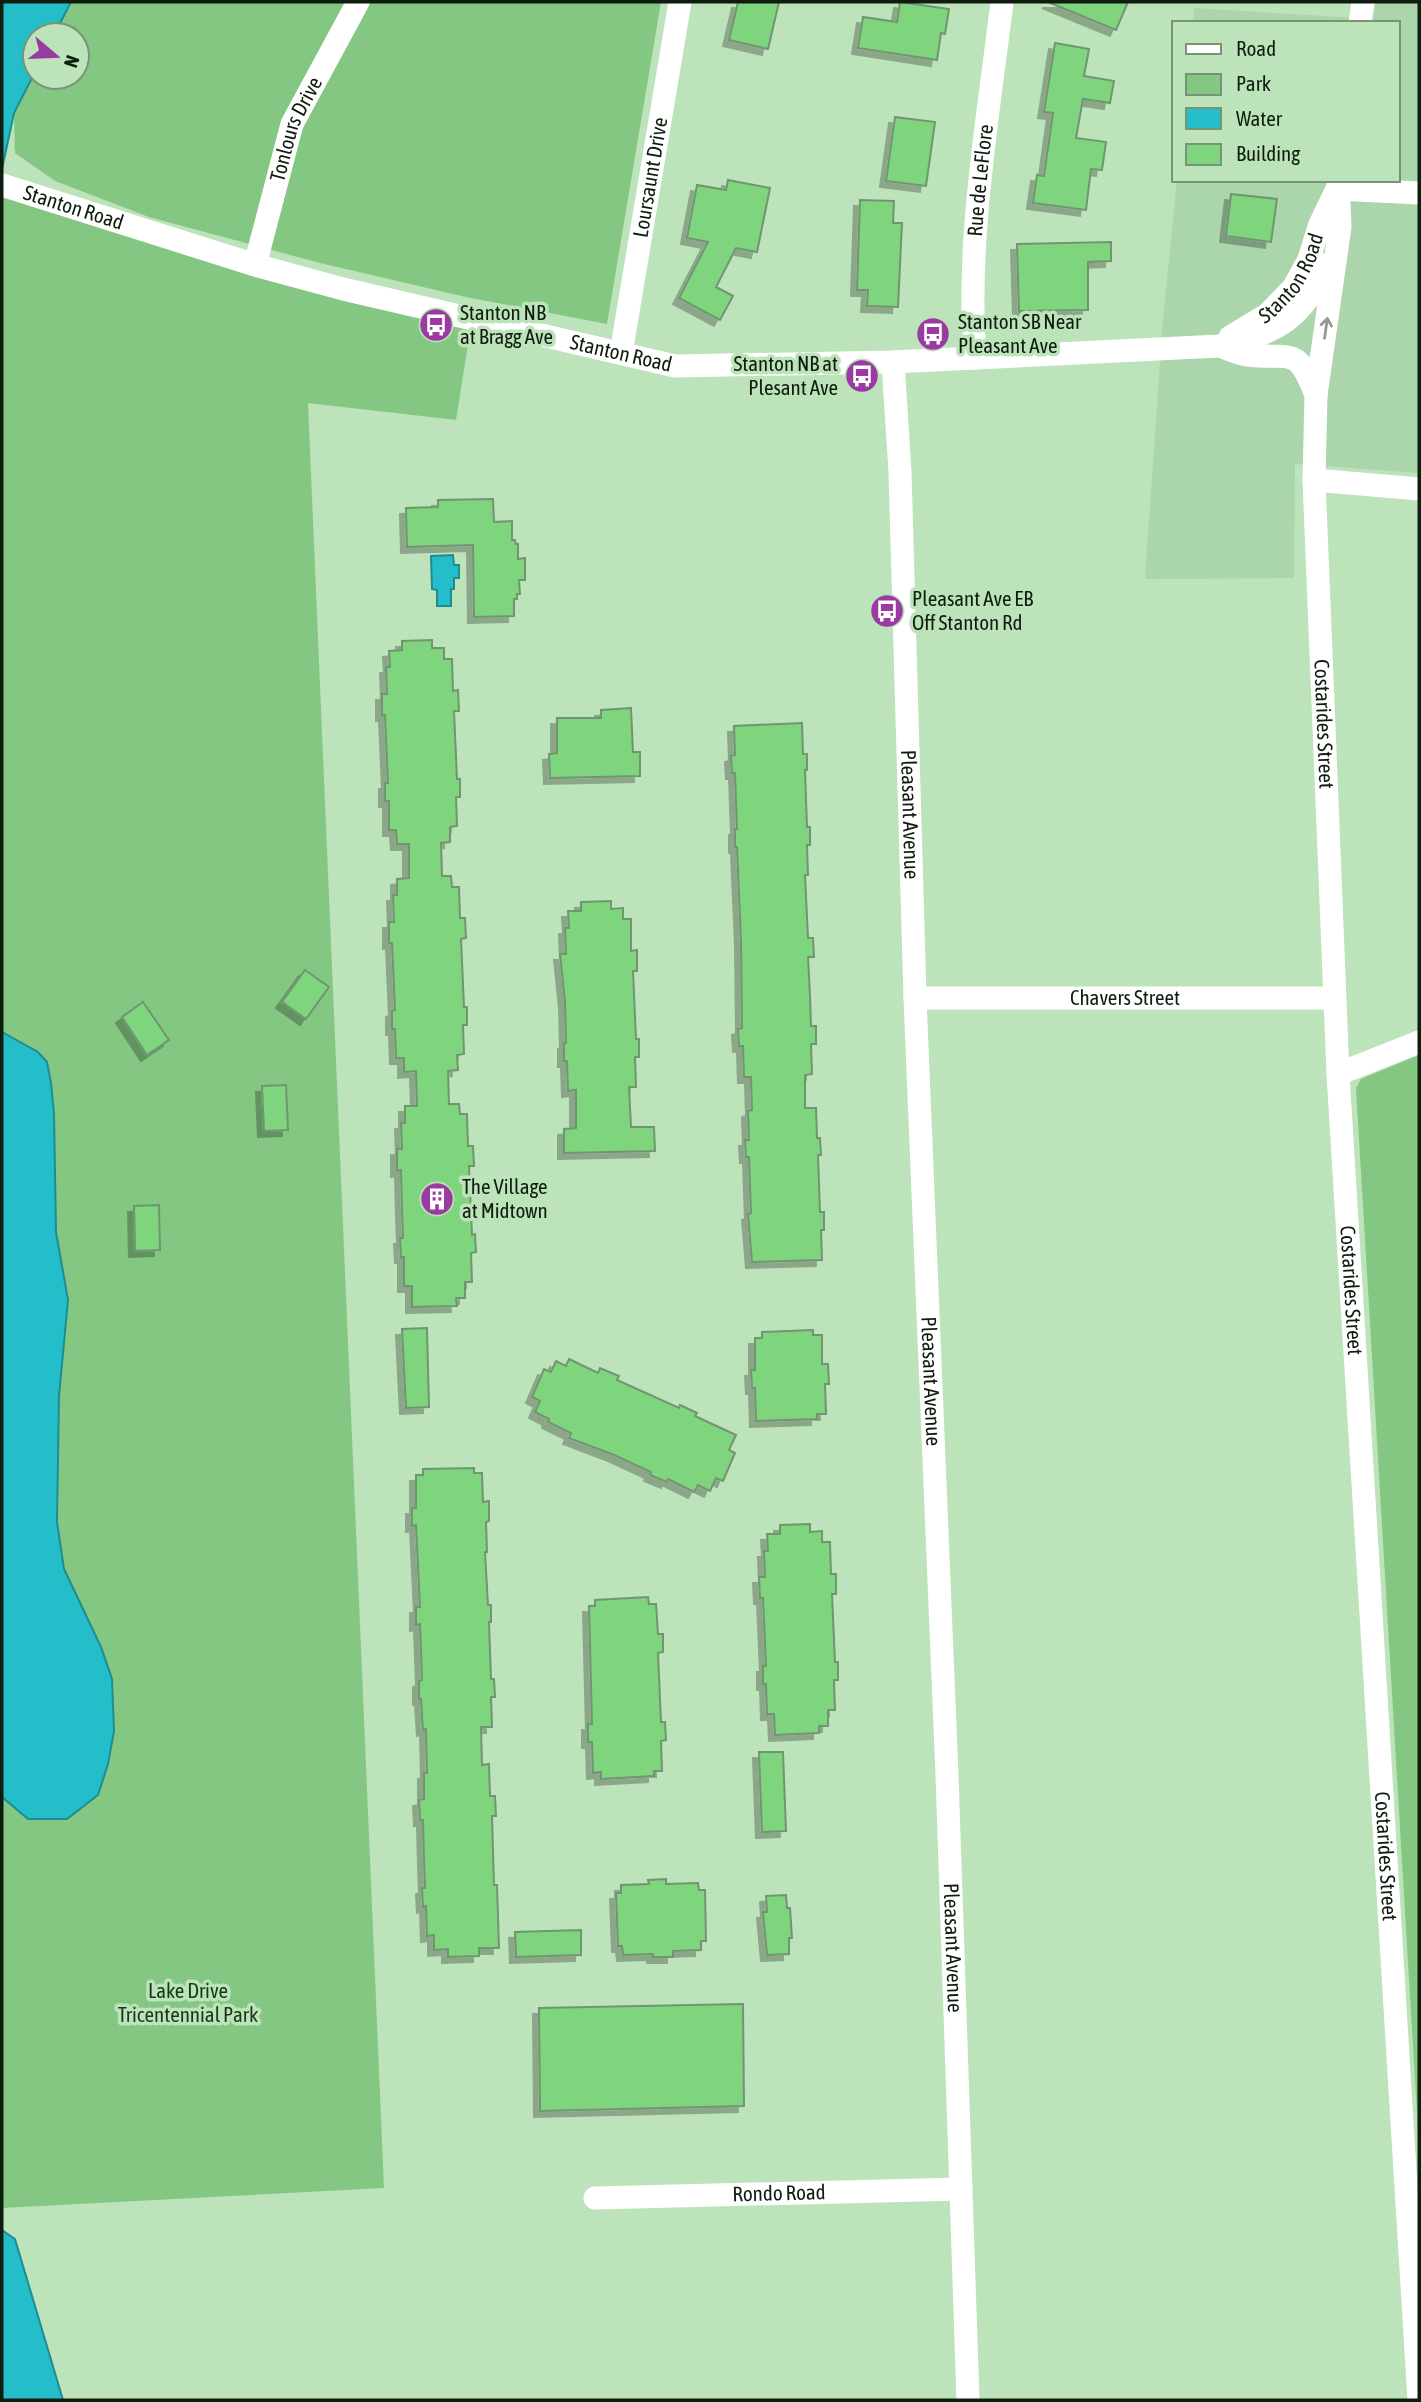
<svg xmlns="http://www.w3.org/2000/svg" width="1421" height="2402" font-family="'Asap Condensed',sans-serif">
<defs>
<filter id="shadow"><feDropShadow dx="-6" dy="6" stdDeviation="0" flood-color="#0004"/></filter>
</defs>
<rect width="100%" height="100%" fill="#bde3bb"/>
<path fill="#abd5aa" d="M1376,2h43v471l-124,-9 -1,114 -149,1 18,-260 14,-139h221v-157h-205l1,-15 179,11z"/>
<g fill="#84c783">
<path d="M71,2h590l-54,322 -141,-27 -146,-34 -171,-46 -94,-36 -40,-28 -1,-40 21,-41v5h42v-42h-23z"/>
<path d="M2,185l470,134 -16,101 -148,-17 76,1785 -382,20z"/>
<path d="M1419,1055v1092l-63,-1059 5,-9z"/>
</g>
<g fill="#24bdca" stroke="#1e8d92" stroke-width="2">
<path d="M2,2h69l-17,33h-19v37l-21,41 -12,56z"/>
<path d="M453,555l1,10h5v13h-5v11h-3v17h-14v-16l-5,-1 -1,-33z"/>
<path d="M2,1032l36,20 9,10 4,21 3,31 2,118 12,68 -9,96 -2,126 7,47 37,78 11,32 2,52 -6,33 -10,31 -31,24h-39l-26,-22z"/>
<path d="M2,2230l13,9 48,161h-61z"/>
</g>
<g fill="#7ed57d" stroke="#729571" stroke-width="2" filter="url(#shadow)">
<path d="M738,2h41l-11,47 -39,-9z"/>
<path d="M900,2l49,7 -4,25 -4,-1 -4,27 -79,-12 5,-31 34,5z"/>
<path d="M1048,2h80l-12,28z"/>
<path d="M1055,43l34,6 -5,27 30,5 -4,22 -27,-4 -7,39 30,4 -4,28 -11,-1 -5,41 -53,-7 4,-28 7,1 9,-63 -9,-1z"/>
<path d="M895,117l40,5 -9,64 -40,-5z"/>
<path d="M728,180l42,8 -13,64 -21,-4 -20,39 17,9 -13,24 -41,-22 29,-56 -21,-4 10,-53 29,5z"/>
<path d="M1231,194l46,5 -6,43 -45,-6z"/>
<path d="M860,200l34,1 -1,22h9l-4,84 -31,-1 1,-16h-11z"/>
<path d="M1111,242v19l-23,1v48l-69,1 -2,-67z"/>
<path d="M493,499l1,23 18,-1v19h3l1,4h2v15l7,-1v22h-6l1,14h-3v5h-3v17l-40,1 -1,-72 -66,2 -1,-39 32,-1v-7z"/>
<path d="M432,640v8h12v11h8l1,32 5,-1 1,21h-5l3,68h3v18h-4l1,29 -7,1v15l-9,1 1,33h9l1,11h7l1,31h5l1,20 -5,1 3,68h3v18h-4l1,29 -7,1 1,15 -10,1 1,33h10l1,10h7l1,32h5l1,20h-5l3,69 3,-1 1,18 -5,1 1,29h-7v16h-9l1,8 -45,1v-21h-8v-29h-3l-1,-19h3l-1,-29 -1,-39 -4,1v-22h5l-1,-26h4v-17h12l-1,-35 -12,1v-14h-8l-1,-29h-3v-18l3,-1 -3,-67h-3v-21h5l-1,-27h4v-16l12,-1v-34h-12l-1,-14h-7v-29h-4v-18h3l-3,-68h-3v-21h5l-1,-27h4l-1,-16 13,-1v-9z"/>
<path d="M631,708l2,44h7v24l-90,2 -1,-24 8,-1v-35h44v-8z"/>
<path d="M802,723l1,31h4v16h-2l2,57h3v18h-3l1,30h-3l3,63h5l1,19h-6l2,39 1,30h5v18h-5l1,30 -7,1v33h11l1,30h3l1,17h-3l2,57h4v18h-3l1,30 -70,2 -4,-48 3,-1 -2,-56h-3l-1,-17h4l-1,-29 4,-1 -1,-33h-7l-1,-31h-4l-1,-17 4,-1 -1,-87 -4,-94h-2v-18h2l-2,-56h-3l-1,-17 4,-1 -1,-29z"/>
<path d="M611,901v8l12,-1v11h8v32l6,-1v21h-4l3,68h3v18h-4l1,30h-7l2,40h23l1,24 -91,2v-24l12,-1v-38l-8,1 -1,-30h-3v-18h2l-1,-41 -5,-48h6l-1,-26h4l-1,-17h13v-9z"/>
<path d="M305,970l24,17 -23,32 -24,-17z"/>
<path d="M143,1002l26,38 -22,15 -25,-38z"/>
<path d="M286,1085l2,45 -24,1 -2,-45z"/>
<path d="M159,1205l1,45 -25,1 -1,-45z"/>
<path d="M427,1328l2,79 -23,1 -4,-79z"/>
<path d="M813,1330v5h9v29h6l1,20h-4l1,30h-9v5l-61,2 -1,-33h-3l-1,-18h4v-32h7v-6z"/>
<path d="M569,1359l29,14 2,-5 19,8 -2,4 62,28 1,-3 17,8 -2,3 41,19 -7,15 6,3 -12,28 -7,-3 -6,13 -12,-6 -4,7 -26,-13 -1,3 -17,-7 1,-3 -37,-17 -45,-17 2,-5 -23,-11 1,-3 -14,-7 5,-11 -8,-4 12,-28 7,3 5,-11 10,5z"/>
<path d="M474,1468v5h8l1,29 6,-1v20l-3,1 1,30h-2l3,53h3v17h-2l2,57h3l1,18h-4l1,30h-11l1,38 7,-1 1,32h5l1,20h-4l2,69h3l2,63h-20v8l-31,1v-8l-14,1v-15l-7,1 -1,-30 -3,1 -1,-19h3l-1,-29 -1,-39h-3l-1,-20 5,-1v-26h3l-1,-44 -3,1 -2,-31h-2v-18l3,-1 -2,-56 -4,1v-18h4l-4,-82 -4,1v-18h4v-33h7v-6z"/>
<path d="M810,1524v8l12,-1v11h8l1,32h5v20h-4l3,68h3v18h-4l1,30h-7v16h-9v7l-44,2 -1,-21h-7l-1,-30h-3v-18h3l-3,-68h-3l-1,-21h6l-1,-26h4l-1,-17h13v-9z"/>
<path d="M648,1597l1,7h7l2,30h5v18l-5,1 3,69h4l1,18 -5,1 1,30h-8v5l-53,3v-7l-8,1 -1,-31h-4v-18h4l-3,-118h6v-6z"/>
<path d="M759,1752h24l3,79 -24,1z"/>
<path d="M666,1879v5l32,-1 1,7h6l1,51h-5v9l-28,1v6h-20v-3l-30,1 -1,-9h-4l-2,-53h5v-8l28,-1 -1,-4z"/>
<path d="M786,1895l1,13h3l2,30h-3v16l-22,1 -4,-43h4l-1,-16z"/>
<path d="M581,1930v25l-65,2 -1,-25z"/>
<path d="M743,2004l1,102 -204,5 -1,-103z"/>
</g>
<g fill="none" stroke-linecap="round" stroke-linejoin="round">
<g stroke="#fff" stroke-width="23">
<path d="M1360,23l3,-21"/>
<path id="s1" d="M1338,180l2,47 -24,168 -2,85 24,594 81,1326"/>
<path id="s2" d="M2,185l253,80 88,24 332,77 218,-4 326,-16c58,-12 83,-27 109,-82"/>
<path d="M1337,189l82,4"/>
<path id="s3" d="M255,265l37,-141 66,-122"/>
<path id="s4" d="M1230,337l38,-23 26,-27 15,-28 11,-35 17,-35"/>
<path d="M1225,348c7,3 15,6 22,7 45,5 49,-11 69,40"/>
<path id="s5" d="M621,353l59,-351"/>
<path id="s6" d="M975,358c-9,-118 13,-239 27,-356"/>
<path id="s7" d="M893,362l7,110 15,526 32,777 21,625"/>
<path d="M1314,480l105,9"/>
<path id="s8" d="M915,998h419"/>
<path d="M1338,1074l81,-32"/>
<path id="s9" d="M595,2198l366,-9"/>
</g>
</g>
<defs><path id="oneway-shaft" d="M-6 0H5M1.5-3L5.5 0L1.5 3" fill="none" stroke-width="1.6" stroke-linecap="round" stroke-linejoin="round" transform="scale(1.75)"/></defs>
<use stroke="#939993" href="#oneway-shaft" transform="translate(1326 328) rotate(-82)"/>
<defs>
<g id="bus-disc" transform="scale(1.75)"><circle r="9.5" fill="#9a3ba4" stroke="#bde3bb"/><path d="M-5-6H5V4H4V6H2V4H-2V6H-4V4H-5ZM-3.5-4V0h7V-4ZM-3.5 1.2v1.5H-2V1.2ZM2 1.2v1.5H3.5V1.2Z" fill="#fff"/></g>
<g id="building-disc" transform="scale(1.75)"><circle r="9.5" fill="#9a3ba4" stroke="#bde3bb"/><path d="M-4-6H4V6H1V3H-1V6H-4ZM-2.5-4.3h1.7v1.8h-1.7ZM.8-4.3h1.7v1.8H.8ZM-2.5-1h1.7V.8h-1.7ZM.8-1h1.7V.8H.8Z" fill="#fff"/></g>
</defs>
<g fill-rule="evenodd">
<use href="#bus-disc" x="436" y="325"/>
<use href="#bus-disc" x="933" y="334"/>
<use href="#bus-disc" x="862" y="376"/>
<use href="#bus-disc" x="887" y="611"/>
<use href="#building-disc" x="437" y="1199"/>
</g>
<g text-anchor="middle" stroke-width="7" stroke-linejoin="round" paint-order="stroke">
<g font-size="21" fill="#0f1d0f" stroke="#bde3bb">
<text dy="7" stroke="none"><textPath href="#s3" startOffset="142">Tonlours Drive</textPath></text>
<text dy="7" stroke="none"><textPath href="#s5" startOffset="178">Loursaunt Drive</textPath></text>
<text dy="7" stroke="none"><textPath href="#s6" startOffset="178">Rue de LeFlore</textPath></text>
<text dy="7" stroke="none"><textPath href="#s2" startOffset="75">Stanton Road</textPath></text>
<text dy="7" stroke="none"><textPath href="#s4" startOffset="88">Stanton Road</textPath></text>
<text dy="7" stroke="none"><textPath href="#s2" startOffset="642">Stanton Road</textPath></text>
<text dy="7" stroke="none"><textPath href="#s1" startOffset="546">Costarides Street</textPath></text>
<text dy="7" stroke="none"><textPath href="#s7" startOffset="453">Pleasant Avenue</textPath></text>
<text dy="7" stroke="none"><textPath href="#s8" startOffset="210">Chavers Street</textPath></text>
<text dy="7" stroke="none"><textPath href="#s1" startOffset="1113">Costarides Street</textPath></text>
<text dy="7" stroke="none"><textPath href="#s7" startOffset="1020">Pleasant Avenue</textPath></text>
<text dy="7" stroke="none"><textPath href="#s1" startOffset="1680">Costarides Street</textPath></text>
<text dy="7" stroke="none"><textPath href="#s7" startOffset="1587">Pleasant Avenue</textPath></text>
<text dy="7" stroke="none"><textPath href="#s9" startOffset="184">Rondo Road</textPath></text>
</g>
<g font-size="21" fill="#0f1d0f" stroke="#bde3bb" text-anchor="start">
<text x="460" y="320">Stanton NB<tspan x="460" dy="24">at Bragg Ave</tspan></text>
<text x="958" y="329">Stanton SB Near<tspan x="958" dy="24">Pleasant Ave</tspan></text>
<text x="838" y="371" text-anchor="end">Stanton NB at<tspan x="838" dy="24">Plesant Ave</tspan></text>
<text x="912" y="606">Pleasant Ave EB<tspan x="912" dy="24">Off Stanton Rd</tspan></text>
<text x="462" y="1194">The Village<tspan x="462" dy="24">at Midtown</tspan></text>
</g>
<g font-size="21" fill="#163816" stroke="#bde3bb">
<text x="188" y="1998">Lake Drive<tspan x="188" dy="24">Tricentennial Park</tspan></text>
</g>
</g>
<rect width="1421" height="2402" fill="none" stroke="#0f1d0f" stroke-width="7"/>
<rect x="1172" y="21" width="228" height="161" fill="#bde3bb" stroke="#779476" stroke-width="2"/>
<rect x="1186" y="44" width="35" height="10" fill="#ffffff" stroke="#779476" stroke-width="2"/>
<text x="1236" y="56" font-size="21" fill="#0f1d0f">Road</text>
<rect x="1186" y="74" width="35" height="21" fill="#84c783" stroke="#779476" stroke-width="2"/>
<text x="1236" y="91" font-size="21" fill="#0f1d0f">Park</text>
<rect x="1186" y="108" width="35" height="21" fill="#24bdca" stroke="#779476" stroke-width="2"/>
<text x="1236" y="126" font-size="21" fill="#0f1d0f">Water</text>
<rect x="1186" y="144" width="35" height="21" fill="#7ed57d" stroke="#779476" stroke-width="2"/>
<text x="1236" y="161" font-size="21" fill="#0f1d0f">Building</text>
<g transform="translate(56 56) rotate(109)"><circle r="33" fill="#bde3bb" stroke="#779476" stroke-width="2"/>
<path d="M0-5L12 26L0 18L-12 26Z" fill="#9a3ba4"/>
<text y="-10" font-size="19" font-weight="bold" text-anchor="middle" fill="#0f1d0f">N</text>
</g>
</svg>
